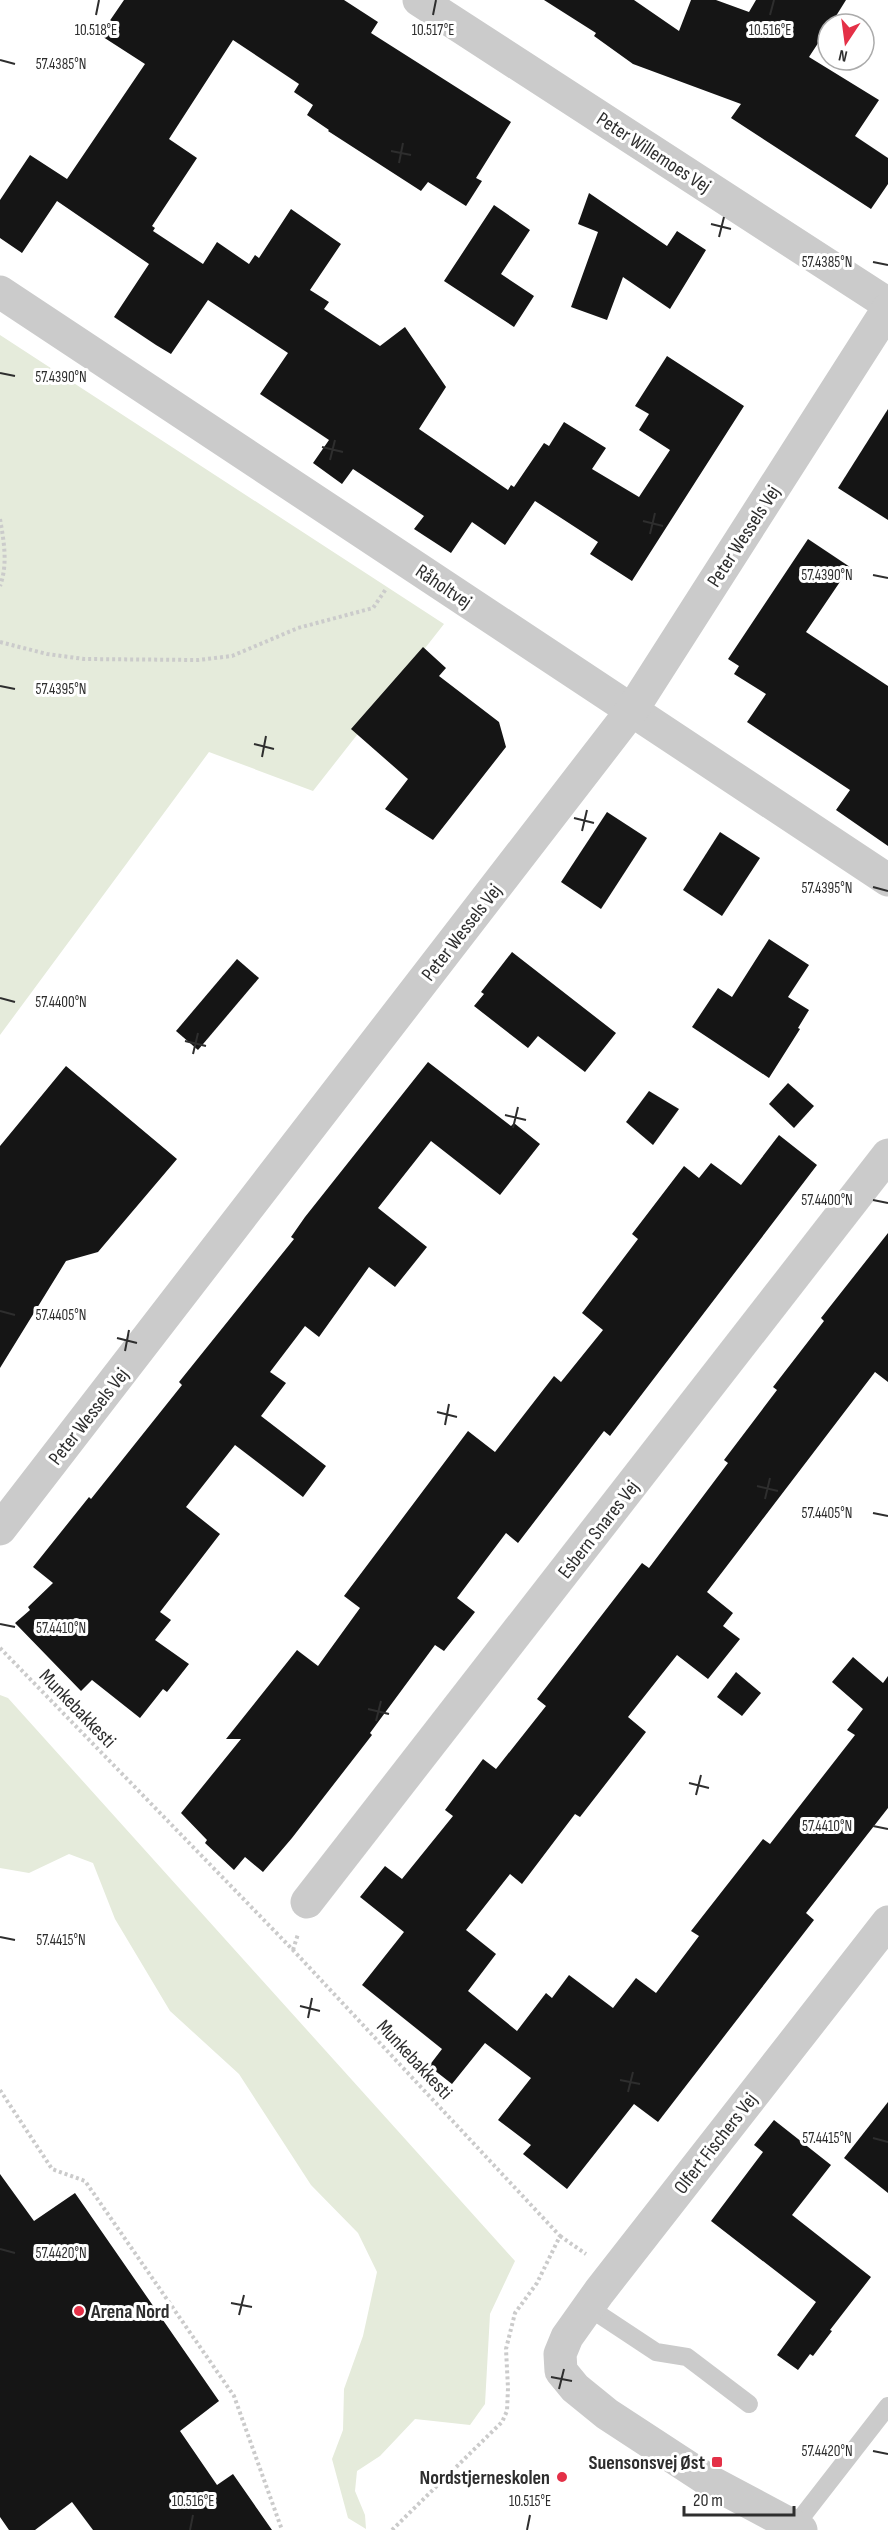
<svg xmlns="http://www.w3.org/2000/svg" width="888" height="2530" font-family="'Sofia Sans Condensed',sans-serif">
<rect width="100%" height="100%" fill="#fff"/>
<g fill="#e5ebdb">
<path d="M0,335l444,289 -131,167 -104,-39 -209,283z"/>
<path d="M0,1695l8,3 507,563 -25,53 -5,90 -15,21 -55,-6 -35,37 -23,15 -2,20 10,24 1,14 -18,-11 -16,-59 11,-29 1,-41 19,-53 14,-64 -19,-39 -47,-48 -72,-111 -69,-63 -55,-92 -22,-56 -24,-9 -40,19 -29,-5z"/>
</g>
<g fill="#151515">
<path d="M124,0h220l34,22 -7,11 140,89 -35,56 6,3 -16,25 -38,-24 -7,9 -93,-60 1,-1 -22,-15 6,-10 -19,-13 5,-8 -66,-44 -64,99 28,19 -45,68 3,2 -2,3 50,33 14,-22 32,22 6,-9 4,3 32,-49 50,35 -31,46 19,12 -5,7 56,37 25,-19 41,60 -27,42 89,61 3,-5 3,2 30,-44 5,3 15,-24 42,26 -14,21 47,28 31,-47 -31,-20 10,-16 -14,-8 32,-50 77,50 -112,175 -42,-27 8,-12 -63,-41 -30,44 -33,-23 -21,31 -37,-24 10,-13 -71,-47 -11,15 -29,-21 16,-23 -69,-46 28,-41 -80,-53 -37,54 -15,-9 -42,-28 35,-53 -92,-63 -35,52 -22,-15v-38l30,-45 37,24 78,-115 -45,-29z"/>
<path d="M544,0h90l45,31 12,-31h25l33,12 7,-12h90l-15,24h-3v4l-19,29 70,43 -24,36 33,22v26l-17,25 -140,-91 10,-14 -108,-40 -39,-28 2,-3z"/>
<path d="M589,193l78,53 10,-15 29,19 -36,59 -47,-32 -16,43 -36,-13 27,-75 -20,-8z"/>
<path d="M494,205l36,25 -29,44 33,22 -20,31 -70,-46z"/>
<path d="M888,409v111l-50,-32z"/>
<path d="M808,539l42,28 -44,65 82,54v160l-52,-36 14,-20 -103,-68 19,-28 -32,-20 5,-8 -11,-7z"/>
<path d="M423,647l23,21 -7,8 60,46 7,25 -73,93 -48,-31 23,-30 -57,-50z"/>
<path d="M607,812l40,26 -46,71 -40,-27z"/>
<path d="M720,832l40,26 -38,58 -39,-26z"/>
<path d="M769,939l40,26 -21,32 21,13 -11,18 2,1 -31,49 -77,-51 26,-39 14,9z"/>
<path d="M512,952l104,81 -31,39 -47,-36 -10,12 -54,-42 10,-12 -3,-2z"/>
<path d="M237,959l22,19 -61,72 -22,-19z"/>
<path d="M428,1062l83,64 3,-3 26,21 -40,51 -69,-54 -53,67 49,39 -32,40 -26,-20 -50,70 -14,-11 -35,46 16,11 -25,33 65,50 -23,31 -68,-52 -49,62 34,27 -60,78 11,8 -16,20 34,24 -22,28 -4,-3 -23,29 -48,-38 -11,11 -66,-68 15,-13 -2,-3 25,-24 -20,-16 56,-70 2,2 91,-114 -3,-3 115,-143 -3,-2 14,-20z"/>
<path d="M66,1066l111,93 -79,93 -32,9 -66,107v-222z"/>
<path d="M788,1083l26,23 -20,22 -25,-24z"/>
<path d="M649,1091l30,18 -26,36 -27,-23z"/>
<path d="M779,1135l38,30 -207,271 -6,-5 -86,112 -12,-10 -49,65 18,14 -31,39 -9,-6 -65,88 2,2 -80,103 -29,34 -18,-15 -11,13 -29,-27 2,-3 -26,-27 60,-74h-15l71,-89 21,16 42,-58 -16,-12 124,-165 27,21 59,-76 7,6 42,-52 -21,-17 56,-74 -6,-5 52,-68 15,12 12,-15 30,22z"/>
<path d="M888,1233v149l-13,-10 -168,220 26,21 -10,13 17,13 -32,40 -31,-24 -49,62 18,15 -66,85 -5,-3 -53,70 -12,-10 -44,56 30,24 -28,37 49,40 29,-38 6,5 17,-23 44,33 23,-30 20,15 43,-57 -8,-5 72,-92 7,5 85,-109 -8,-5 16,-21 -31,-27 21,-25 30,26 5,-7v132l-82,105 8,7 -156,202 -24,-18 -67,85 -44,-35 8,-9 -33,-25 33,-42 -46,-35 -33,41 -23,-18 13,-17 -80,-64 42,-53 -44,-35 25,-31 17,13 51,-63 -8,-6 38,-51 13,10 50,-63 -9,-7 105,-136 7,5 79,-105 -4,-3 53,-70 -4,-3 51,-66 -3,-3z"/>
<path d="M736,1672l25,21 -19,23 -25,-19z"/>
<path d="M888,2102v91l-44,-35z"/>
<path d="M774,2120l57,45 -39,50 79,62 -41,53 2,1 -19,25 -3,-2 -12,16 -21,-15 39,-53 -105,-81 52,-69 -9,-7z"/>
<path d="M0,2174l34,47 41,-28 144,208 -39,30 37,54 16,-11 39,56h-179l-21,-28 -37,28h-26l-9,-13z"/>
</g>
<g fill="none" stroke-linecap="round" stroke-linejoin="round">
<g stroke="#cbcbcb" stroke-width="4" stroke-dasharray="3 3" stroke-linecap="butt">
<path d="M0,519c4,23 8,45 0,67"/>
<path d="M0,642l47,12 37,5 114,1 34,-4 66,-28 75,-20 13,-19"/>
<path d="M0,1648l293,302 267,286 -23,47 -22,30 -9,36 2,39 -1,23 -5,11 -110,108"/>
<path d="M293,1950l5,-16"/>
<path d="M0,2090l52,79 33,12 149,215 48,134"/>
<path d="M560,2236l26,18"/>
</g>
<g stroke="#cbcbcb" stroke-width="18">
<path d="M588,2307l68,45 31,5 62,47"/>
<path d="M794,2527l94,-121"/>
</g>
<g stroke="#cbcbcb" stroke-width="33">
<path d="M419,0l469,304"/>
<path d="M0,292l888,588"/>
<path d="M0,1529l632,-819 256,-401"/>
<path d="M307,1902l581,-747"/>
<path d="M801,2530l-90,-48 -104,-68 -32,-26 -14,-17 -1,-17 7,-17 32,-45 289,-370"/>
</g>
</g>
<path fill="none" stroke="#2e2e2e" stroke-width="2" d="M96,15l3,-15M433,15l3,-15M770,15l4,-15M0,60l15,4M391,151l20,4M399,163l4,-20M711,224l20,5M719,237l5,-20M873,262l15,3M0,373l15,3M322,447l21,5M330,460l5,-20M643,521l20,5M650,534l5,-21M873,575l15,3M0,686l15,3M254,744l20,5M262,757l4,-21M574,818l20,5M582,831l5,-21M873,887l15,4M0,998l15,4M185,1041l21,5M193,1054l5,-21M505,1115l21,5M513,1128l5,-21M873,1200l15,3M0,1311l15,4M117,1338l20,5M125,1351l4,-21M437,1412l20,5M445,1425l4,-21M757,1486l21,5M765,1499l5,-21M873,1513l15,3M0,1624l15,3M368,1709l21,5M376,1721l5,-20M689,1783l20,5M696,1795l5,-20M873,1826l15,3M0,1937l15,3M300,2006l20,5M308,2018l4,-20M620,2080l20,4M628,2092l5,-20M873,2138l15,4M0,2249l15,4M231,2303l21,4M239,2315l5,-20M551,2377l21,4M559,2389l5,-20M873,2451l15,3M190,2530l3,-15M527,2530l3,-15"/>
<g fill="#e43047" stroke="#fff" stroke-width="2">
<circle cx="79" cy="2311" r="6"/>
<rect x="711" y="2456" width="12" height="12" rx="3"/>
<circle cx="562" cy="2477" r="6"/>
</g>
<g text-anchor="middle" stroke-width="6" stroke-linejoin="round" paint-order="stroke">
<g font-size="20" fill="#2e2e2e" stroke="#fff">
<text transform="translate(654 152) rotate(33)" y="7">Peter Willemoes Vej</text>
<text transform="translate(743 536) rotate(-57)" y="7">Peter Wessels Vej</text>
<text transform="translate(444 586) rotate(34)" y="7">Råholtvej</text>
<text transform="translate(461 932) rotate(-52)" y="7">Peter Wessels Vej</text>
<text transform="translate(88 1416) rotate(-52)" y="7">Peter Wessels Vej</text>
<text transform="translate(598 1529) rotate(-52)" y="7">Esbern Snares Vej</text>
<text transform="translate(78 1708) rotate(46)" y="7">Munkebakkesti</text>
<text transform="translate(415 2059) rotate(47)" y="7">Munkebakkesti</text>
<text transform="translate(715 2143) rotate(-52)" y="7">Olfert Fischers Vej</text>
</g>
<g font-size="20" font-weight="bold" fill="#2e2e2e" stroke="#fff" text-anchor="end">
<text x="91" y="2318" text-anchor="start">Arena Nord</text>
<text x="705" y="2469">Suensonsvej Øst</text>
<text x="550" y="2484">Nordstjerneskolen</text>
</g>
</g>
<g font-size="15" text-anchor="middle" fill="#2e2e2e" stroke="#fff" stroke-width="6" stroke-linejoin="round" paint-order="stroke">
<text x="96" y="35">10.518°E</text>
<text x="433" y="35">10.517°E</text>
<text x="770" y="35">10.516°E</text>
<text x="61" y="69">57.4385°N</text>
<text x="827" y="267">57.4385°N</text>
<text x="61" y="382">57.4390°N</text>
<text x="827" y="580">57.4390°N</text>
<text x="61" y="694">57.4395°N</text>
<text x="827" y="893">57.4395°N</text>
<text x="61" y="1007">57.4400°N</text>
<text x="827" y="1205">57.4400°N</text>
<text x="61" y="1320">57.4405°N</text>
<text x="827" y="1518">57.4405°N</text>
<text x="61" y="1633">57.4410°N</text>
<text x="827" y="1831">57.4410°N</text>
<text x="61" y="1945">57.4415°N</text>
<text x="827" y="2143">57.4415°N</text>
<text x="61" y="2258">57.4420°N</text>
<text x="827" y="2456">57.4420°N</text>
<text x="193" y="2506">10.516°E</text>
<text x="530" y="2506">10.515°E</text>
</g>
<g transform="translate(846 42) rotate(193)"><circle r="28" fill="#ffffff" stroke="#ababab" stroke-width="1.5"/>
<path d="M0-4.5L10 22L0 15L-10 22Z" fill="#e43047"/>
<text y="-9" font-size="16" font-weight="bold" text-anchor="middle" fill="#2e2e2e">N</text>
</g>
<path d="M684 2506v9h110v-9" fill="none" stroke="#2e2e2e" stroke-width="3"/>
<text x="693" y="2506" font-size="18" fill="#2e2e2e" stroke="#ffffff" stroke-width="4.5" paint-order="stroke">20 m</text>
</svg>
